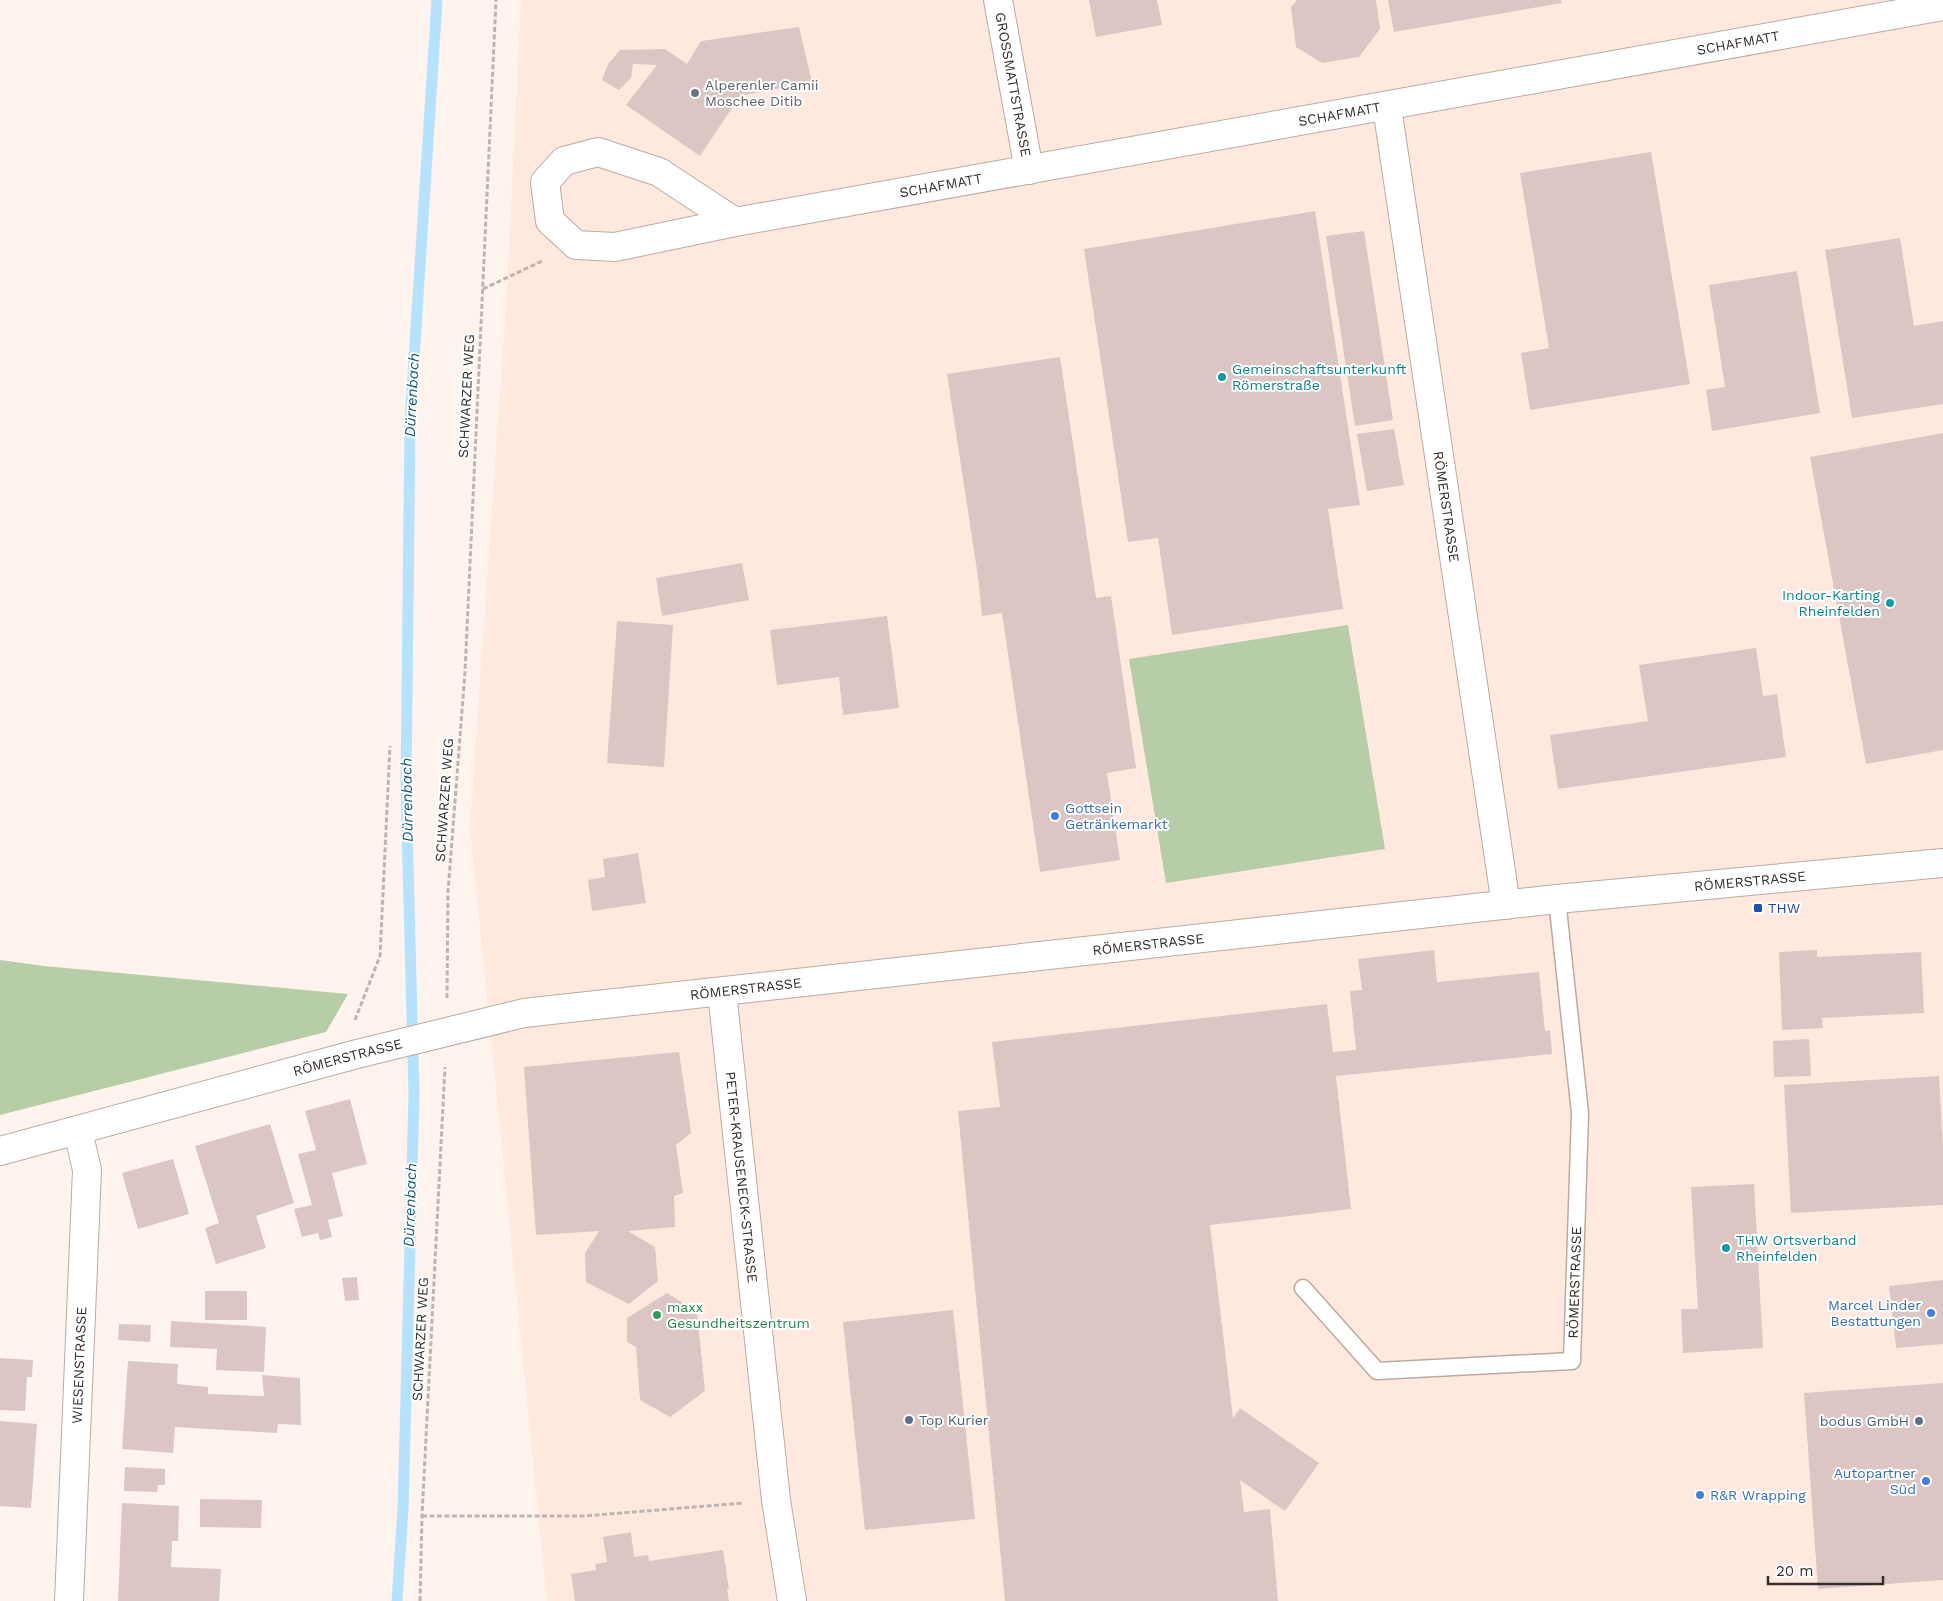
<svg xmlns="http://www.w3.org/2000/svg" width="1943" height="1601" font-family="'Work Sans',sans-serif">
<rect width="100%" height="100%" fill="#fef3ed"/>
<path fill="#ffe9df" d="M521,0h1422v1601h-1396l-77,-774 37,-535z"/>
<g fill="#b6cda7">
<path d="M1348,625l37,224 -219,34 -37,-224z"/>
<path d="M0,960l44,6 304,28 -22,38 -326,83z"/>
</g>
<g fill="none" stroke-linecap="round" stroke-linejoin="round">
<path stroke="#b5e2fe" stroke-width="11" d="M397,1601l6,-92 11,-414 -8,-307 4,-366 27,-422"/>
</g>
<g fill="#dbc6c4">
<path d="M1089,0h68l5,25 -66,12z"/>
<path d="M1297,0h79l4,29 -21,28 -37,6 -26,-16 -5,-40z"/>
<path d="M1388,0h173l1,3 -168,29z"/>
<path d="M799,27l13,55 -72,14 -40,60 -74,-51 31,-40 -24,-1 -2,14 -12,12 -17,-10 6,-16 12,-14 45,-1 22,15 14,-23z"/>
<path d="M1651,152l39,232 -160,26 -9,-57 28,-5 -29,-175z"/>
<path d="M1315,211l45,294 -32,4 15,100 -171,26 -14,-97 -30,4 -44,-293z"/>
<path d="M1364,231l29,189 -38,6 -29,-190z"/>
<path d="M1900,238l14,88 29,-5v83l-91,14 -27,-168z"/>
<path d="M1797,271l23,142 -108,18 -6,-41 19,-3 -16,-102z"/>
<path d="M1060,357l36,241 15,-2 25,172 -29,5 13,87 -80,12 -38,-259 -20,3 -4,-39 -31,-203z"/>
<path d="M1394,429l10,56 -37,6 -10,-57z"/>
<path d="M1943,433v317l-77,14 -56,-307z"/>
<path d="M742,563l7,37 -87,16 -6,-38z"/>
<path d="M887,616l12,92 -56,7 -4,-38 -62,8 -7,-55z"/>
<path d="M617,621l56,4 -9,142 -57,-4z"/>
<path d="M1756,648l7,48 14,-2 9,63 -228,32 -8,-54 98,-14 -9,-56z"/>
<path d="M638,853l8,50 -54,8 -4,-31 17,-3 -2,-18z"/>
<path d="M1434,950l3,32 102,-10 6,59 5,-1 2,24 -216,22 15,133 -141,16 23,193 7,-10 79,55 -34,48 -45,-31 4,32 26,-3 8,92h-273l-47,-490 42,-4 -8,-65 335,-38 6,48 23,-2 -6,-59 12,-1 -4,-31z"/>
<path d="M1817,950v7l104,-5 3,61 -102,5 1,10 -41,2 -3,-78z"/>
<path d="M1809,1039l2,37 -37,1 -1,-36z"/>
<path d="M679,1052l12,81 -15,12 7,48 -9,3 1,31 -47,4 27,16 3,34 -29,23 -43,-22 -1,-29 14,-22 -63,4 -12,-168z"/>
<path d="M1939,1076l4,72v57l-152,8 -7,-128z"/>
<path d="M350,1099l17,65 -35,9 11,43 -15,4 4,17 -12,3 -2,-7 -16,4 -8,-28 18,-4 -14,-51 18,-4 -11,-39z"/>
<path d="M270,1124l24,79 -38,13 10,32 -50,16 -11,-36 14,-5 -24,-77z"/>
<path d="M173,1159l16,55 -51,15 -16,-56z"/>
<path d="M1754,1184l9,164 -80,5 -2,-44h17l-7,-122z"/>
<path d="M357,1277l2,23 -14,1 -3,-23z"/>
<path d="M1943,1280v64l-47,4 -7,-62z"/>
<rect x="205" y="1291" width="42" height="29"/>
<path d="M667,1293l30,19 8,79 -35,26 -30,-17 -4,-53 -9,-5v-24z"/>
<path d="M953,1310l22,209 -110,11 -22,-208z"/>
<path d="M171,1321l95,6 -2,45 -48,-2 1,-21 -47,-2z"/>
<path d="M119,1324l32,1 -1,17 -32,-2z"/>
<path d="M0,1358l33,2 -1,17h-5l-2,34 -25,-1z"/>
<path d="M128,1361l50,3 -1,20 31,3v7l56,2 -2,-21 38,3 1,47 -23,-1 -1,9 -102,-6 -2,26 -51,-4z"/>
<path d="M1943,1383v197l-125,9 -14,-196z"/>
<path d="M0,1421l37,3 -6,84 -31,-2z"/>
<path d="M125,1467l40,2v16h-7l-1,7 -33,-1z"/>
<path d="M200,1499l62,1 -1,28 -61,-1z"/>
<path d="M122,1503l57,3 -1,35h-6l-1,26 50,2 -2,32h-101z"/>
<path d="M631,1532l3,25 14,-2 1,6 74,-11 6,39h-2l2,12h-154l-4,-27 25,-4 -1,-6 12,-2 -4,-25z"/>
</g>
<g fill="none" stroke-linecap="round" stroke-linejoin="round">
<g stroke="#bcaaa2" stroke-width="19">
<g id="lane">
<path id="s1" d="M1303,1288l74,83 195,-10 8,-248 -23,-214"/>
</g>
</g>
<g stroke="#bcaaa2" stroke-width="30">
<g id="street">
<path id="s2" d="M998,0l31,170"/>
<path id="s3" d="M1387,107l119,798"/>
<path id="s4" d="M735,222l-76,-50 -61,-20 -34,9 -19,21 5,39 26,24 39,2 120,-25 1208,-216"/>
<path id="s5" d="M722,992l54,508 16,101"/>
<path id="s6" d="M0,1151l357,-97 167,-41 1033,-114 386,-36"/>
<path id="s7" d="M69,1601l18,-431 -9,-39"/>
</g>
</g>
<g stroke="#beb4af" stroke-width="3" stroke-dasharray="5 2.5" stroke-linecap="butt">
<path d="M483,289l59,-28"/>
<path d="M447,998l1,-106 17,-220 31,-672"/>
<path d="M355,1020l25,-64 10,-210"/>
<path d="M422,1516h162l160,-13"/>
<path d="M420,1601l2,-85 23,-449"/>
</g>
<use href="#lane" stroke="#fff" stroke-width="16"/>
<use href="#street" stroke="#fff" stroke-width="28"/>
</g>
<circle fill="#6b7280" stroke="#fff" stroke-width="2" cx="695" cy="93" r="5"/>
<g fill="#0f9aa8" stroke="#fff" stroke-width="2">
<circle cx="1222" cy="377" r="5"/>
<circle cx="1890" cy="603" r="5"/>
<circle cx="1726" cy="1248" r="5"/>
</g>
<g fill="#3f7fe0" stroke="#fff" stroke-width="2">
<circle cx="1055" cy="816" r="5"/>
<circle cx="1931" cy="1313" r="5"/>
<circle cx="1926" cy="1481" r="5"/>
<circle cx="1700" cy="1495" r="5"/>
</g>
<rect fill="#1a4fb4" stroke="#fff" stroke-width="2" x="1753" y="903" width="10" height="10" rx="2.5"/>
<circle fill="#2e9e5b" stroke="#fff" stroke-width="2" cx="657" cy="1315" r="5"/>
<g fill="#5c6f8a" stroke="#fff" stroke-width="2">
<circle cx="909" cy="1420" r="5"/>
<circle cx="1919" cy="1421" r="5"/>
</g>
<g text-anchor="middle" stroke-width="4" stroke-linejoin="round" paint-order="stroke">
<g font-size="14" fill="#352e2b" stroke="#fff">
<text dy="5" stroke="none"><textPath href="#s4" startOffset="1474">SCHAFMATT</textPath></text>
<text dy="5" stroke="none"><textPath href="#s2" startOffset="86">GROSSMATTSTRASSE</textPath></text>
<text dy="5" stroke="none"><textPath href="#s4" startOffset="1069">SCHAFMATT</textPath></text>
<text dy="5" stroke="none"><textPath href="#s4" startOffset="664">SCHAFMATT</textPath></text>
<text transform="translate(466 396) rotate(-87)" y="5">SCHWARZER WEG</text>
<text dy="5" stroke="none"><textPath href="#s3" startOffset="404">RÖMERSTRASSE</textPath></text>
<text transform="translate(444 800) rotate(-86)" y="5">SCHWARZER WEG</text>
<text dy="5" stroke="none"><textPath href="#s6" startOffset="1775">RÖMERSTRASSE</textPath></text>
<text dy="5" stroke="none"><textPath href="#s6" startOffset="1170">RÖMERSTRASSE</textPath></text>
<text dy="5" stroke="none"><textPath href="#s6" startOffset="765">RÖMERSTRASSE</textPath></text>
<text dy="5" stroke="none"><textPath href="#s6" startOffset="360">RÖMERSTRASSE</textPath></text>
<text dy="5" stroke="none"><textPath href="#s5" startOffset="186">PETER-KRAUSENECK-STRASSE</textPath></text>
<text dy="5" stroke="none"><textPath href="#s1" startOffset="385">RÖMERSTRASSE</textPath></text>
<text transform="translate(420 1339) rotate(-87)" y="5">SCHWARZER WEG</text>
<text dy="5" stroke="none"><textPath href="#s7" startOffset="236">WIESENSTRASSE</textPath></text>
</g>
<g font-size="14" fill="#5b616d" stroke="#fff" text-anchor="start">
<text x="705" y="90">Alperenler Camii<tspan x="705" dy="16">Moschee Ditib</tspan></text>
</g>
<g font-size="14" fill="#0d838f" stroke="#fff" text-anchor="start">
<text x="1232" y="374">Gemeinschaftsunterkunft<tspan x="1232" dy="16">Römerstraße</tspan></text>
<text x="1880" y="600" text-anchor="end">Indoor-Karting<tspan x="1880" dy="16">Rheinfelden</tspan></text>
<text x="1736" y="1245">THW Ortsverband<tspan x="1736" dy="16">Rheinfelden</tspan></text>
</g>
<g font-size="14" fill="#366cbe" stroke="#fff" text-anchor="start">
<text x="1065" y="813">Gottsein<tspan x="1065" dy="16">Getränkemarkt</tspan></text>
<text x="1921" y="1310" text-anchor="end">Marcel Linder<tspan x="1921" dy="16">Bestattungen</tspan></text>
<text x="1916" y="1478" text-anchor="end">Autopartner<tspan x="1916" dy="16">Süd</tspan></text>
<text x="1710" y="1500">R&amp;R Wrapping</text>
</g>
<g font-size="14" fill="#164399" stroke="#fff" text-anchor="start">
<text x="1768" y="913">THW</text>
</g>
<g font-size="14" fill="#27864d" stroke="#fff" text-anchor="start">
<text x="667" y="1312">maxx<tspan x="667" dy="16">Gesundheitszentrum</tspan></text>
</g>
<g font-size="14" fill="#4e5e75" stroke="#fff" text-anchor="start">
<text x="919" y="1425">Top Kurier</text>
<text x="1909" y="1426" text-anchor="end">bodus GmbH</text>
</g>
<g font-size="15" font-style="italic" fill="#0c597e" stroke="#fff">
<text transform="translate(412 395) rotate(-87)" y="5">Dürrenbach</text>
<text transform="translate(407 800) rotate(-91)" y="5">Dürrenbach</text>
<text transform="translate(410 1205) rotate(-88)" y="5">Dürrenbach</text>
</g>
</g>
<path d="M1768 1576v8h115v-8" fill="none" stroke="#352e2b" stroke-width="2.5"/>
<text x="1776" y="1576" font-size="15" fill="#352e2b" stroke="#ffffff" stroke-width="4" paint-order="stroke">20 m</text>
</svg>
